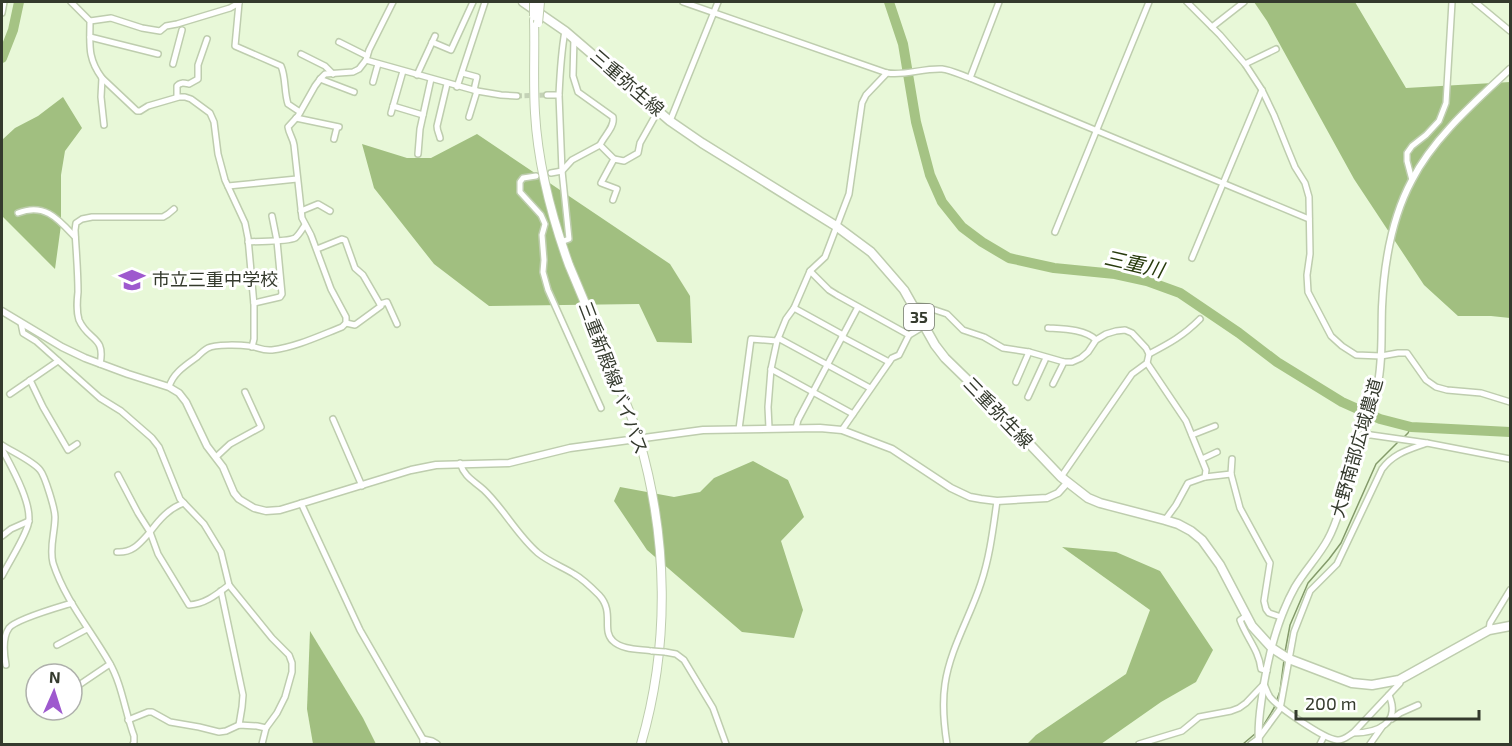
<svg xmlns="http://www.w3.org/2000/svg" width="1512" height="746" font-family="'Exo 2','Noto Sans JP',sans-serif">
<rect width="100%" height="100%" fill="#e8f8d8"/>
<g fill="#a1bf80">
<path d="M1254,2h101l51,86 104,-6v236l-19,-2h-33l-34,-31 -70,-106 -87,-158z"/>
<path d="M63,97l19,31 -17,23 -4,24v50l-6,44 -53,-53v-76l13,-12 23,-12z"/>
<path d="M477,134l193,130 20,32 2,47 -35,-1 -18,-38 -150,2 -55,-42 -60,-76 -12,-44 45,14h24z"/>
<path d="M753,461l35,19 16,37 -23,24 22,69 -9,28 -52,-6 -95,-82 -33,-49 6,-14 54,10 26,-5 14,-14z"/>
<path d="M1062,547l54,5 44,19 53,79 -17,32 -35,20 -60,42h-74l9,-9 90,-61 24,-64z"/>
<path d="M310,631l53,87 13,26h-63l-6,-35z"/>
</g>
<g fill="none" stroke-linecap="round" stroke-linejoin="round">
<g stroke="#839a6a" stroke-width="1.5">
<path d="M1403,438l5,-5 3,-6"/>
<path d="M1285,652l5,-27 18,-42 21,-24 12,-16 35,-79 23,-23"/>
<path d="M1262,728l12,-20 6,-17 4,-31"/>
<path d="M1243,744l13,-11"/>
</g>
<g stroke="#a5c384" stroke-width="10">
<path d="M889,2l14,42 13,78 14,53 12,27 20,25 20,15 27,16 45,10 61,6 32,7 33,12 59,40 38,29 65,40 38,17 31,8 99,5"/>
<path d="M2,58l11,-28 6,-28"/>
</g>
<path stroke="#c4d2b6" stroke-width="5" stroke-dasharray="5 2.5" stroke-linecap="butt" d="M517,96l30,-1"/>
<g stroke="#becdae" stroke-width="8">
<g id="minor">
<path d="M71,2l19,19c0,23 -3,37 12,57l-1,19 3,28"/>
<path d="M683,2l204,71c18,3 36,-5 55,-4 9,1 19,6 28,9l339,141"/>
<path d="M1187,2l33,33 25,29 17,26 12,25 14,35 7,17 10,16 4,14 1,57 -3,21 1,17 23,44 11,10 14,9 25,1 17,-3h9l19,27 10,7 11,3 34,3 29,9"/>
<path d="M1475,2l35,29"/>
<path d="M239,3l-4,43 46,20c5,11 3,26 7,38l12,8"/>
<path d="M2,13l2,-11"/>
<path d="M90,21l21,-3 31,10 18,3 6,-5 11,-2 53,-16 9,-5v-1"/>
<path d="M1212,27l32,-25"/>
<path d="M90,37l68,17"/>
<path d="M574,38l-1,38 5,16 35,25c2,10 -9,19 -13,28l14,14"/>
<path d="M339,42l28,14"/>
<path d="M432,42l19,8 22,-48"/>
<path d="M301,54l24,12 8,8"/>
<path d="M366,60l111,31 -8,26"/>
<path d="M173,64l9,-34"/>
<path d="M1245,64l31,-15"/>
<path d="M462,73l15,4 -3,13"/>
<path d="M417,75l18,-39"/>
<path d="M102,78l35,33h3l8,-5 31,-9h6l6,2 19,14 4,9 4,32 7,26 20,43 3,15 6,67v34l-2,8"/>
<path d="M970,78l29,-76"/>
<path d="M320,79l34,13"/>
<path d="M373,82l5,-18"/>
<path d="M457,87l28,-85"/>
<path d="M477,91l24,4 16,1"/>
<path d="M547,95h12c1,-22 2,-42 6,-64"/>
<path d="M559,95l3,76 7,68 -8,3"/>
<path d="M177,97v-11c3,-4 7,-3 12,-2l9,-5v-14l9,-26"/>
<path d="M393,106l30,9"/>
<path d="M391,113l12,-42"/>
<path d="M296,118l43,9"/>
<path d="M670,121l48,-119"/>
<path d="M440,138c-1,-5 -3,-7 -3,-12l10,-42"/>
<path d="M334,139l3,-12"/>
<path d="M418,154l2,-25 11,-50"/>
<path d="M551,173l11,-2 10,-11 28,-15"/>
<path d="M536,176l-13,2 -3,4v10l21,23 4,9 -3,11 2,25 -1,12 5,18 53,118"/>
<path d="M1412,180l-5,-19v-8l5,-7 14,-11 13,-14 7,-18 6,-101"/>
<path d="M228,186l69,-7"/>
<path d="M613,200l4,-11 -16,-6 13,-24 10,2 14,-8 2,-10 18,-32"/>
<path d="M301,211l17,-7 12,7"/>
<path d="M18,213c27,-11 41,7 57,24"/>
<path d="M1055,232l94,-230"/>
<path d="M248,242c11,-1 39,0 47,-4 4,-3 7,-9 10,-13"/>
<path d="M317,249l25,-10 3,1 10,28 8,7 18,31 -26,19 -9,-2"/>
<path d="M1192,258l70,-168"/>
<path d="M810,271l19,19 8,5 72,40"/>
<path d="M254,303l26,-6 2,-3 -5,-53 -5,-25"/>
<path d="M380,304l7,-2 10,22"/>
<path d="M914,306l12,1 21,7 16,16 21,7 19,11 26,4 35,10h8l9,-4 7,-6 8,-12 10,-6 10,-3 9,-1 7,3 14,15 3,6 -2,9 -15,11 -71,103"/>
<path d="M794,308l49,27"/>
<path d="M21,323l2,10 13,8 64,57 21,13 31,27 7,9 21,52 24,25 17,28 8,33 43,53 17,17 3,8v9l-7,25 -8,16 -11,15 -4,16"/>
<path d="M1048,328c15,1 37,1 48,12"/>
<path d="M842,337l47,25"/>
<path d="M778,338l92,50"/>
<path d="M1149,354c21,-11 34,-18 51,-35"/>
<path d="M1147,363l39,58 20,49 -1,7 -17,6 -12,22 -11,15"/>
<path d="M100,364c6,-28 -12,-23 -21,-44 -3,-10 -2,-19 -1,-28 0,-21 -2,-42 -3,-62l1,-7 6,-4 10,-2h71l5,-3 6,-5"/>
<path d="M771,369l82,45"/>
<path d="M30,380l13,27 25,43 9,-6"/>
<path d="M1016,382l13,-30"/>
<path d="M1053,384l11,-22"/>
<path d="M169,387c4,-14 17,-22 28,-30 3,-3 7,-7 11,-9 7,-4 33,-3 41,-2 10,1 12,5 23,4 24,-3 47,-14 70,-23l4,-4v-6l-15,-28 -20,-54 -9,-17 -8,-73c-1,-7 -5,-11 -6,-18l10,-11 17,-30 6,-8 4,-4 28,-2 6,-3 7,-9 3,-10 24,-48"/>
<path d="M10,394l48,-33"/>
<path d="M1028,397l18,-39"/>
<path d="M333,419l29,67"/>
<path d="M769,428l-1,-21 3,-38 6,-28 9,-22 8,-11 16,-37 15,-14 24,-63 13,-91 4,-8 21,-22"/>
<path d="M796,428l2,-8 60,-113"/>
<path d="M739,429l12,-90 26,2"/>
<path d="M842,430l50,-72 7,-3 10,-20 15,-9"/>
<path d="M1364,434l63,9 83,16"/>
<path d="M1192,435l23,-9"/>
<path d="M2,445c9,6 31,16 38,25 5,6 15,39 15,47 0,16 -6,30 -2,46 12,37 37,66 56,99 13,22 16,50 25,74v6l-1,2"/>
<path d="M2,449c9,17 32,57 26,76 -5,16 -18,35 -26,51"/>
<path d="M216,457l14,-13 31,-17 -16,-35"/>
<path d="M1202,459l15,-7"/>
<path d="M460,463c5,15 13,17 24,27 20,19 33,45 54,63 11,9 25,14 36,21 9,5 17,13 25,21 16,17 2,35 14,46 9,9 27,8 39,10"/>
<path d="M1231,474l9,34 30,55 -6,38 2,8 3,4 12,4"/>
<path d="M1205,477l26,-3 1,-15"/>
<path d="M184,503c-15,5 -25,17 -34,29l8,22 31,51c16,-1 27,-10 40,-20"/>
<path d="M301,503l59,127 63,109v5"/>
<path d="M2,536l9,-7 18,-8"/>
<path d="M117,552c16,1 23,-9 33,-20l-12,-19 -20,-38"/>
<path d="M221,591l22,104 -1,12 -3,18"/>
<path d="M1246,616l-6,4c6,17 19,30 21,49l6,2"/>
<path d="M1489,630l1,-7 20,-33"/>
<path d="M57,645l30,-16"/>
<path d="M665,652l11,2 8,6 29,48 13,36"/>
<path d="M6,665c-2,-11 -4,-27 3,-37 7,-9 50,-21 63,-25"/>
<path d="M79,685l31,-21"/>
<path d="M1392,719l8,-6 18,-8"/>
<path d="M128,720l20,-8h4l18,10 29,5 20,5 7,-1 13,-6 18,1 9,2"/>
<path d="M1353,733c25,0 48,-10 36,-38"/>
<path d="M423,739l9,2 5,3"/>
<path d="M947,744c-3,-19 -5,-40 -2,-60 5,-35 25,-67 36,-101 9,-27 12,-54 16,-82"/>
<path d="M1139,744l43,-13 17,-14 32,-6 8,-3 7,-5 18,-19c2,4 3,9 6,13 8,10 54,42 67,43 6,1 11,-4 16,-7l47,-50 -1,-3"/>
<path d="M1251,744l7,-5 22,-30 14,-77 16,-41 27,-27 45,-95c12,-16 26,-19 45,-26"/>
<path d="M1320,744l4,-8"/>
<path d="M1370,744l12,-17"/>
</g>
</g>
<g stroke="#becdae" stroke-width="9">
<g id="tertiary">
<path d="M2,311l60,36 23,11 43,16 41,13 10,6 7,9 21,44 16,21 11,26 5,6 15,9 12,3 14,-1 131,-40 25,-5 73,-2 61,-15 133,-18 117,-2 22,2 50,19 59,39 19,9 11,2 16,2 50,-3 11,-5 9,-10"/>
<path d="M1259,744c-1,-13 0,-26 2,-40 5,-40 14,-81 34,-117 10,-17 24,-31 33,-48 9,-16 13,-35 19,-51 10,-33 22,-66 30,-100 6,-26 4,-55 5,-81 2,-44 9,-88 30,-127 22,-43 64,-79 98,-111"/>
</g>
</g>
<g stroke="#becdae" stroke-width="10">
<path id="secondary" d="M534,20c1,31 -1,62 1,93 3,53 16,102 34,152 16,38 32,76 47,114 8,20 17,39 23,60 29,99 31,206 2,305"/>
</g>
<g stroke="#becdae" stroke-width="11">
<path id="primary" d="M523,2l42,29 105,90 32,22 134,83 35,26 33,38 31,55 10,13 38,37 78,82 27,21 12,5 65,17 13,4 13,7 11,9 18,25 32,61 20,22 17,11 63,24 20,2 27,-5 90,-50 21,-4"/>
</g>
<use href="#minor" stroke="#fff" stroke-width="5"/>
<use href="#tertiary" stroke="#fff" stroke-width="6"/>
<use href="#secondary" stroke="#fff" stroke-width="8"/>
<use href="#primary" stroke="#fff" stroke-width="8"/>
<g stroke="#becdae" stroke-width="8" stroke-linecap="butt">
<path id="minor-bridge" d="M652,651l13,1"/>
</g>
<g stroke="#becdae" stroke-width="10" stroke-linecap="butt">
<g id="secondary-bridge">
<path d="M534,16v-14"/>
<path d="M538,23l2,-21"/>
</g>
</g>
<use href="#minor-bridge" stroke="#fff" stroke-width="5"/>
<use href="#secondary-bridge" stroke="#fff" stroke-width="8"/>
</g>
<defs>
<g id="school-bare" transform="scale(2.07)"><path d="M0-5L7-2L0 1L-7-2ZM-4 1L0 2.5L4 1V4Q0 6-4 4Z" fill="#9e59ce" stroke="#fff" stroke-width="2.5" paint-order="stroke"/></g>
</defs>
<g fill-rule="evenodd">
<use href="#school-bare" x="132" y="280"/>
</g>
<g text-anchor="middle" stroke-width="6" stroke-linejoin="round" paint-order="stroke">
<rect fill="#fff" stroke="#71756c" stroke-width="1.5" x="904" y="304" width="30" height="26" rx="4.5"/>
<g font-size="16" font-weight="bold" fill="#343a2d">
<text x="919" y="323">35</text>
</g>
<g font-size="18" fill="#343a2d" stroke="#fff">
<text transform="translate(627 83) rotate(41)" y="6">三重弥生線</text>
<text transform="translate(613 378) rotate(69)" y="6">三重新殿線バイパス</text>
<text transform="translate(998 413) rotate(46)" y="6">三重弥生線</text>
<text transform="translate(1357 448) rotate(-74)" y="6">大野南部広域農道</text>
</g>
<g font-size="18" fill="#343a2d" stroke="#fff" text-anchor="start">
<text x="152" y="286">市立三重中学校</text>
</g>
<g font-size="20" font-style="italic" fill="#283b0d" stroke="#fff">
<text transform="translate(1134 264) rotate(13)" y="7">三重川</text>
</g>
</g>
<rect width="1512" height="746" fill="none" stroke="#343a2d" stroke-width="6"/>
<g transform="translate(54 692) rotate(3)"><circle r="28" fill="#ffffff" stroke="#aeb0ab" stroke-width="1.5"/>
<path d="M0-4.5L10 22L0 15L-10 22Z" fill="#9e59ce"/>
<text y="-9" font-size="16" font-weight="bold" text-anchor="middle" fill="#343a2d">N</text>
</g>
<path d="M1296 710v9h183v-9" fill="none" stroke="#343a2d" stroke-width="3"/>
<text x="1305" y="710" font-size="18" fill="#343a2d" stroke="#ffffff" stroke-width="4.5" paint-order="stroke">200 m</text>
</svg>
